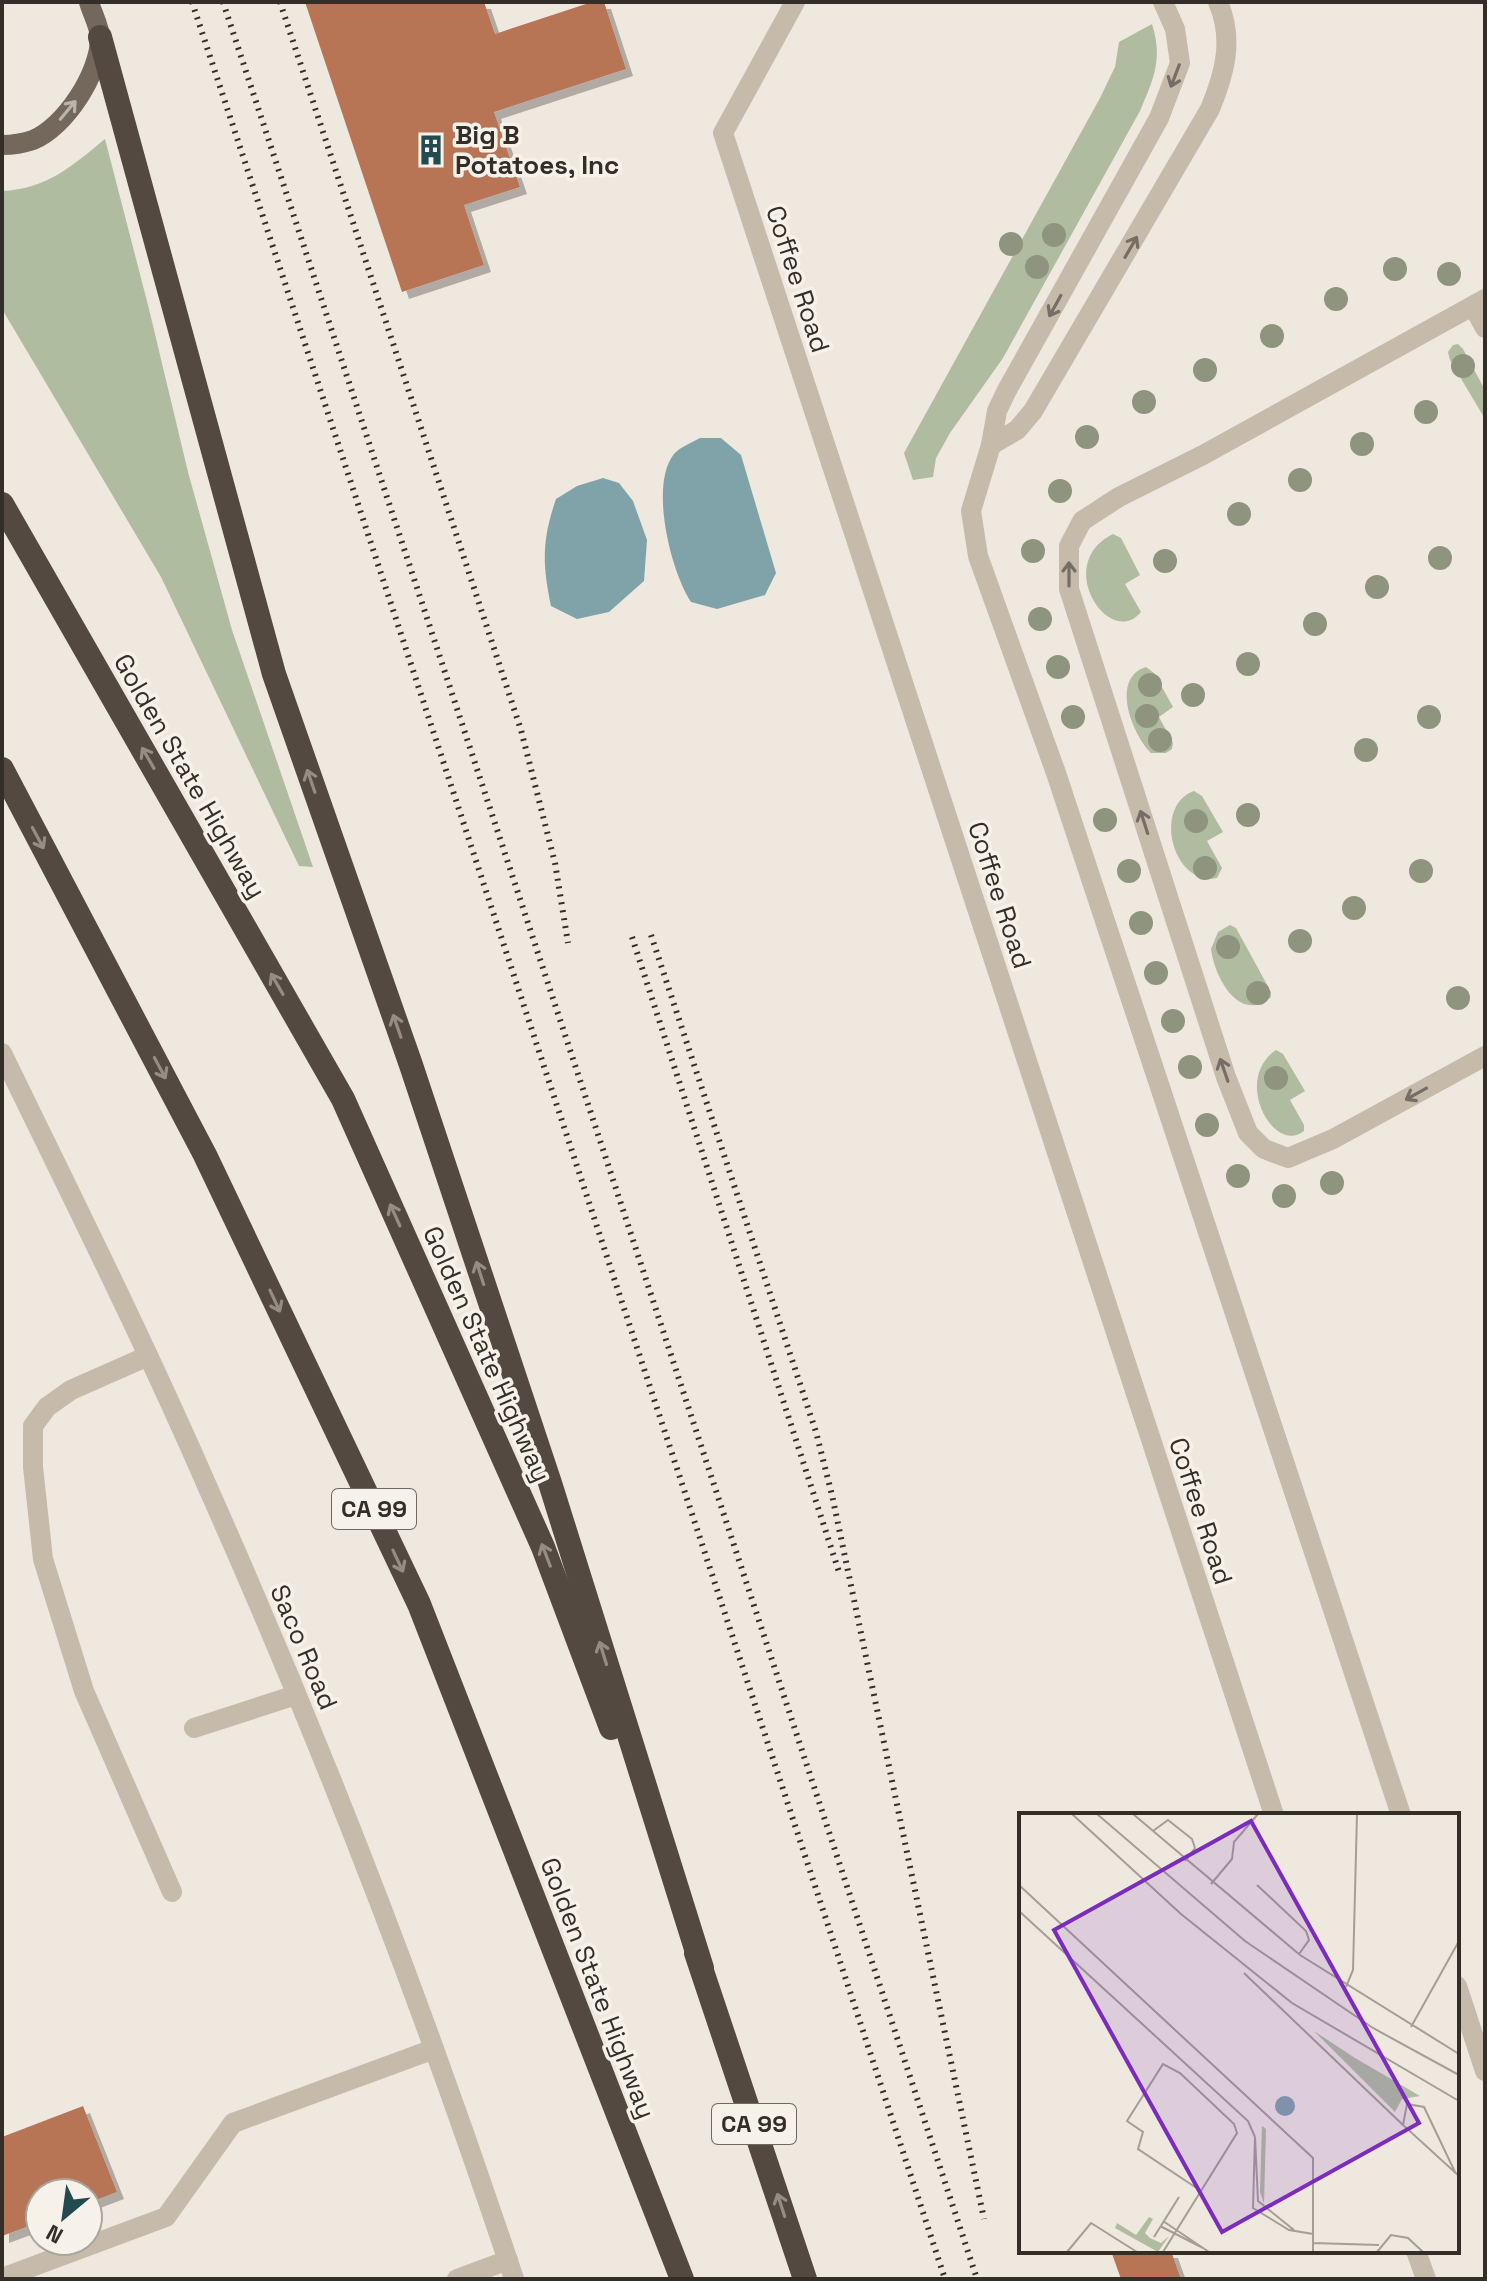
<svg xmlns="http://www.w3.org/2000/svg" width="1487" height="2281" font-family="'Space Grotesk',sans-serif">
<defs>
<filter id="shadow"><feDropShadow dx="7" dy="7" stdDeviation="0" flood-color="#0004"/></filter>
</defs>
<rect width="100%" height="100%" fill="#efe8de"/>
<g fill="#b0bc9f">
<path d="M1152,24c11,35 2,54 -12,87l-137,247 -53,75 -14,25 -3,19 -20,3 -9,-27 196,-355 15,-31 4,-25z"/>
<path d="M105,139l44,170 39,163 44,158 81,237 -14,-1 -138,-289 -159,-268v-118c45,-2 70,-25 103,-52z"/>
<path d="M1458,344l5,5 22,41v29l-35,-59 -2,-8 5,-7z"/>
<path d="M1113,534l8,4 19,37 -15,9 16,28c-31,38 -89,-48 -28,-78z"/>
<path d="M1146,667l8,6 19,34 -14,10 14,26 -1,6 -6,4h-15c-19,-19 -41,-75 -5,-86z"/>
<path d="M1194,791l8,5 21,36 -16,9 15,27 -5,10c-44,9 -65,-72 -23,-87z"/>
<path d="M1230,925l6,3 35,64v5c-33,28 -57,-22 -60,-48l7,-17z"/>
<path d="M1276,1050l7,4 22,37 -15,9 14,25v6c-30,24 -72,-51 -28,-81z"/>
</g>
<g fill="#80a3a9">
<path d="M700,438h21l20,17 35,118 -11,22 -48,14 -26,-7c-20,-30 -42,-117 -17,-148 6,-7 19,-12 26,-16z"/>
<path d="M603,478l16,5 14,18 14,39 -3,41 -35,31 -32,7 -26,-13c-9,-43 -9,-66 5,-107l21,-13z"/>
</g>
<g fill="#b77554" filter="url(#shadow)">
<path d="M305,2h179l11,32 97,-32h12l22,67 -132,43 26,75 -56,18 20,60 -82,27z"/>
<path d="M83,2106l34,86 -29,11v-10h-48v29l-38,14v-99z"/>
<path d="M1111,2251h60l10,28h-60z"/>
</g>
<g fill="none" stroke-linecap="round" stroke-linejoin="round">
<g stroke="#c6baab" stroke-width="20">
<path d="M795,2l-72,131 551,1682"/>
<path d="M1163,2l12,27 5,34 -21,55 -153,274 -9,19 -6,34 26,-15 16,-19 177,-302c15,-36 24,-70 8,-107"/>
<path d="M1485,299l-282,156 -84,42 -37,24 -13,25v43l157,488 22,56 16,16 24,9 45,-19 152,-83"/>
<path d="M1473,306l12,22"/>
<path d="M991,445l-20,66 7,45 78,217 345,1042"/>
<path d="M2,1053c70,144 142,288 206,435 115,258 217,523 306,791"/>
<path d="M148,1356l-77,34 -24,17 -14,19v41l10,92 41,132 88,201"/>
<path d="M194,1728l102,-33"/>
<path d="M1457,1986l28,85"/>
<path d="M1416,2251l10,28"/>
<path d="M2,2278l164,-61 67,-94 201,-74"/>
<path d="M457,2279l51,-19"/>
</g>
<path stroke="#74675c" stroke-width="20" d="M2,145c9,0 22,-2 31,-5 32,-13 67,-67 67,-102 0,-11 -8,-25 -11,-36"/>
<g stroke="#544941" stroke-width="24">
<path d="M100,37l174,637 137,391 139,418 152,485"/>
<path d="M2,504l341,595 200,448 68,181"/>
<path d="M2,769l203,386 214,449 263,675"/>
<path d="M696,1953l109,326"/>
</g>
<g stroke="#342e29" stroke-width="6" stroke-dasharray="2 6" stroke-linecap="butt">
<path d="M192,2l753,2277"/>
<path d="M223,2l754,2277"/>
<path d="M280,2l241,728 34,133 13,80"/>
<path d="M651,935l165,497 16,63 152,724"/>
<path d="M632,937l208,638"/>
</g>
</g>
<g fill="#8f947e">
<circle cx="1054" cy="235" r="12"/>
<circle cx="1011" cy="244" r="12"/>
<circle cx="1037" cy="267" r="12"/>
<circle cx="1395" cy="269" r="12"/>
<circle cx="1449" cy="274" r="12"/>
<circle cx="1336" cy="299" r="12"/>
<circle cx="1272" cy="336" r="12"/>
<circle cx="1463" cy="366" r="12"/>
<circle cx="1205" cy="370" r="12"/>
<circle cx="1144" cy="402" r="12"/>
<circle cx="1426" cy="412" r="12"/>
<circle cx="1087" cy="437" r="12"/>
<circle cx="1362" cy="444" r="12"/>
<circle cx="1300" cy="480" r="12"/>
<circle cx="1060" cy="491" r="12"/>
<circle cx="1239" cy="514" r="12"/>
<circle cx="1033" cy="551" r="12"/>
<circle cx="1440" cy="558" r="12"/>
<circle cx="1165" cy="561" r="12"/>
<circle cx="1377" cy="587" r="12"/>
<circle cx="1040" cy="619" r="12"/>
<circle cx="1315" cy="624" r="12"/>
<circle cx="1248" cy="664" r="12"/>
<circle cx="1058" cy="667" r="12"/>
<circle cx="1150" cy="685" r="12"/>
<circle cx="1193" cy="695" r="12"/>
<circle cx="1147" cy="716" r="12"/>
<circle cx="1073" cy="717" r="12"/>
<circle cx="1429" cy="717" r="12"/>
<circle cx="1160" cy="740" r="12"/>
<circle cx="1366" cy="750" r="12"/>
<circle cx="1248" cy="815" r="12"/>
<circle cx="1105" cy="820" r="12"/>
<circle cx="1196" cy="821" r="12"/>
<circle cx="1205" cy="868" r="12"/>
<circle cx="1129" cy="871" r="12"/>
<circle cx="1421" cy="871" r="12"/>
<circle cx="1354" cy="908" r="12"/>
<circle cx="1141" cy="923" r="12"/>
<circle cx="1300" cy="941" r="12"/>
<circle cx="1228" cy="947" r="12"/>
<circle cx="1156" cy="973" r="12"/>
<circle cx="1258" cy="993" r="12"/>
<circle cx="1458" cy="998" r="12"/>
<circle cx="1173" cy="1021" r="12"/>
<circle cx="1190" cy="1067" r="12"/>
<circle cx="1276" cy="1078" r="12"/>
<circle cx="1207" cy="1125" r="12"/>
<circle cx="1238" cy="1176" r="12"/>
<circle cx="1332" cy="1183" r="12"/>
<circle cx="1284" cy="1196" r="12"/>
</g>
<defs><path id="oneway-shaft" d="M-6 0H5M1.5-3L5.5 0L1.5 3" fill="none" stroke-width="1.6" stroke-linecap="round" stroke-linejoin="round" transform="scale(2)"/></defs>
<g stroke="#766d64">
<use href="#oneway-shaft" transform="translate(1175 76) rotate(111)"/>
<use href="#oneway-shaft" transform="translate(1131 247) rotate(-60)"/>
<use href="#oneway-shaft" transform="translate(1055 306) rotate(119)"/>
<use href="#oneway-shaft" transform="translate(1069 574) rotate(-90)"/>
<use href="#oneway-shaft" transform="translate(1144 822) rotate(-108)"/>
<use href="#oneway-shaft" transform="translate(1224 1070) rotate(-109)"/>
<use href="#oneway-shaft" transform="translate(1416 1094) rotate(151)"/>
</g>
<use stroke="#bcb3aa" href="#oneway-shaft" transform="translate(68 110) rotate(-50)"/>
<g stroke="#958d84">
<use href="#oneway-shaft" transform="translate(148 758) rotate(-120)"/>
<use href="#oneway-shaft" transform="translate(311 781) rotate(-109)"/>
<use href="#oneway-shaft" transform="translate(38 838) rotate(62)"/>
<use href="#oneway-shaft" transform="translate(277 984) rotate(-120)"/>
<use href="#oneway-shaft" transform="translate(397 1026) rotate(-109)"/>
<use href="#oneway-shaft" transform="translate(160 1068) rotate(62)"/>
<use href="#oneway-shaft" transform="translate(395 1215) rotate(-114)"/>
<use href="#oneway-shaft" transform="translate(480 1273) rotate(-108)"/>
<use href="#oneway-shaft" transform="translate(275 1301) rotate(65)"/>
<use href="#oneway-shaft" transform="translate(546 1555) rotate(-111)"/>
<use href="#oneway-shaft" transform="translate(398 1561) rotate(65)"/>
<use href="#oneway-shaft" transform="translate(603 1653) rotate(-107)"/>
<use href="#oneway-shaft" transform="translate(781 2205) rotate(-108)"/>
</g>
<defs>
<g id="building-bare" transform="scale(2.4)"><path d="M-4-6H4V6H1V3H-1V6H-4ZM-2.5-4.3h1.7v1.8h-1.7ZM.8-4.3h1.7v1.8H.8ZM-2.5-1h1.7V.8h-1.7ZM.8-1h1.7V.8H.8Z" fill="#244a51" stroke="#f7f2e9" stroke-width="2.5" paint-order="stroke"/></g>
</defs>
<g fill-rule="evenodd">
<use href="#building-bare" x="431" y="150"/>
</g>
<g text-anchor="middle" stroke-width="7" stroke-linejoin="round" paint-order="stroke">
<g fill="#f7f2e9" stroke="#6e6963" stroke-width="2">
<rect x="332" y="1489" width="84" height="40" rx="6"/>
<rect x="712" y="2104" width="84" height="40" rx="6"/>
</g>
<g font-size="24" font-weight="bold" fill="#342e29">
<text x="374" y="1517">CA 99</text>
<text x="754" y="2132">CA 99</text>
</g>
<g font-size="26" font-weight="bold" fill="#342e29" stroke="#f7f2e9" text-anchor="start">
<text x="455" y="144">Big B<tspan x="455" dy="30">Potatoes, Inc</tspan></text>
</g>
<g font-size="26" fill="#342e29" stroke="#f7f2e9">
<text transform="translate(798 279) rotate(72)" y="9">Coffee Road</text>
<text transform="translate(190 776) rotate(60)" y="9">Golden State Highway</text>
<text transform="translate(1000 895) rotate(72)" y="9">Coffee Road</text>
<text transform="translate(487 1354) rotate(66)" y="9">Golden State Highway</text>
<text transform="translate(1201 1511) rotate(72)" y="9">Coffee Road</text>
<text transform="translate(304 1647) rotate(67)" y="9">Saco Road</text>
<text transform="translate(598 1988) rotate(69)" y="9">Golden State Highway</text>
</g>
</g>
<g transform="translate(1019 1813)">
<rect width="440" height="440" fill="#efe8de"/>
<path d="M295,218l41,27 65,38 -18,3 -7,13zM243,313l4,3 -2,75 -4,-12zM130,404l4,2 -8,14 5,5 11,5 8,-7 -11,16 -43,-24 2,-5 19,12z" fill="#b0bc9f"/>
<path d="M256 293a10 10 0 1 1 20 0a10 10 0 1 1-20 0Z" fill="#80a3a9"/>
<path fill="none" stroke="#a49e96" stroke-width="2" d="M53,1l109,100 111,89 167,98M78,1l148,127 128,87 86,47M114,1l167,141 159,99M134,18l15,-11 24,19 3,9 -10,13M192,71l21,-25 2,-17 24,-28M0,72l294,273v94M238,72l49,46 3,9 -10,14M0,98l229,210 7,16M225,160l159,152M327,174l7,-17 4,-156M392,214l48,-86M436,359l-31,-65 -17,-3 -4,21 56,51M144,408l46,31M141,413l43,22M275,417l-36,-29 -3,-64 -2,71 36,22 24,4M135,424l25,-40M294,430l66,2M48,439l24,-29 46,29M144,439l74,-119 -3,-9 -54,-51 -17,-9 -36,57 16,11 -5,17 63,42M358,439l14,-17 17,3 15,14"/>
<path fill="#7b2cbf" fill-opacity="0.15" stroke="#7b2cbf" stroke-width="4" d="M232,8l168,302 -197,109 -168,-302z"/>
<rect width="440" height="440" fill="none" stroke="#342e29" stroke-width="4"/>
</g>
<rect width="1487" height="2281" fill="none" stroke="#342e29" stroke-width="8"/>
<g transform="translate(64 2217) rotate(209)"><circle r="38" fill="#f7f2e9" stroke="#a9a49c" stroke-width="2"/>
<path d="M0-6L14 30L0 20L-14 30Z" fill="#244a51"/>
<text y="-12" font-size="22" font-weight="bold" text-anchor="middle" fill="#342e29">N</text>
</g>
</svg>
